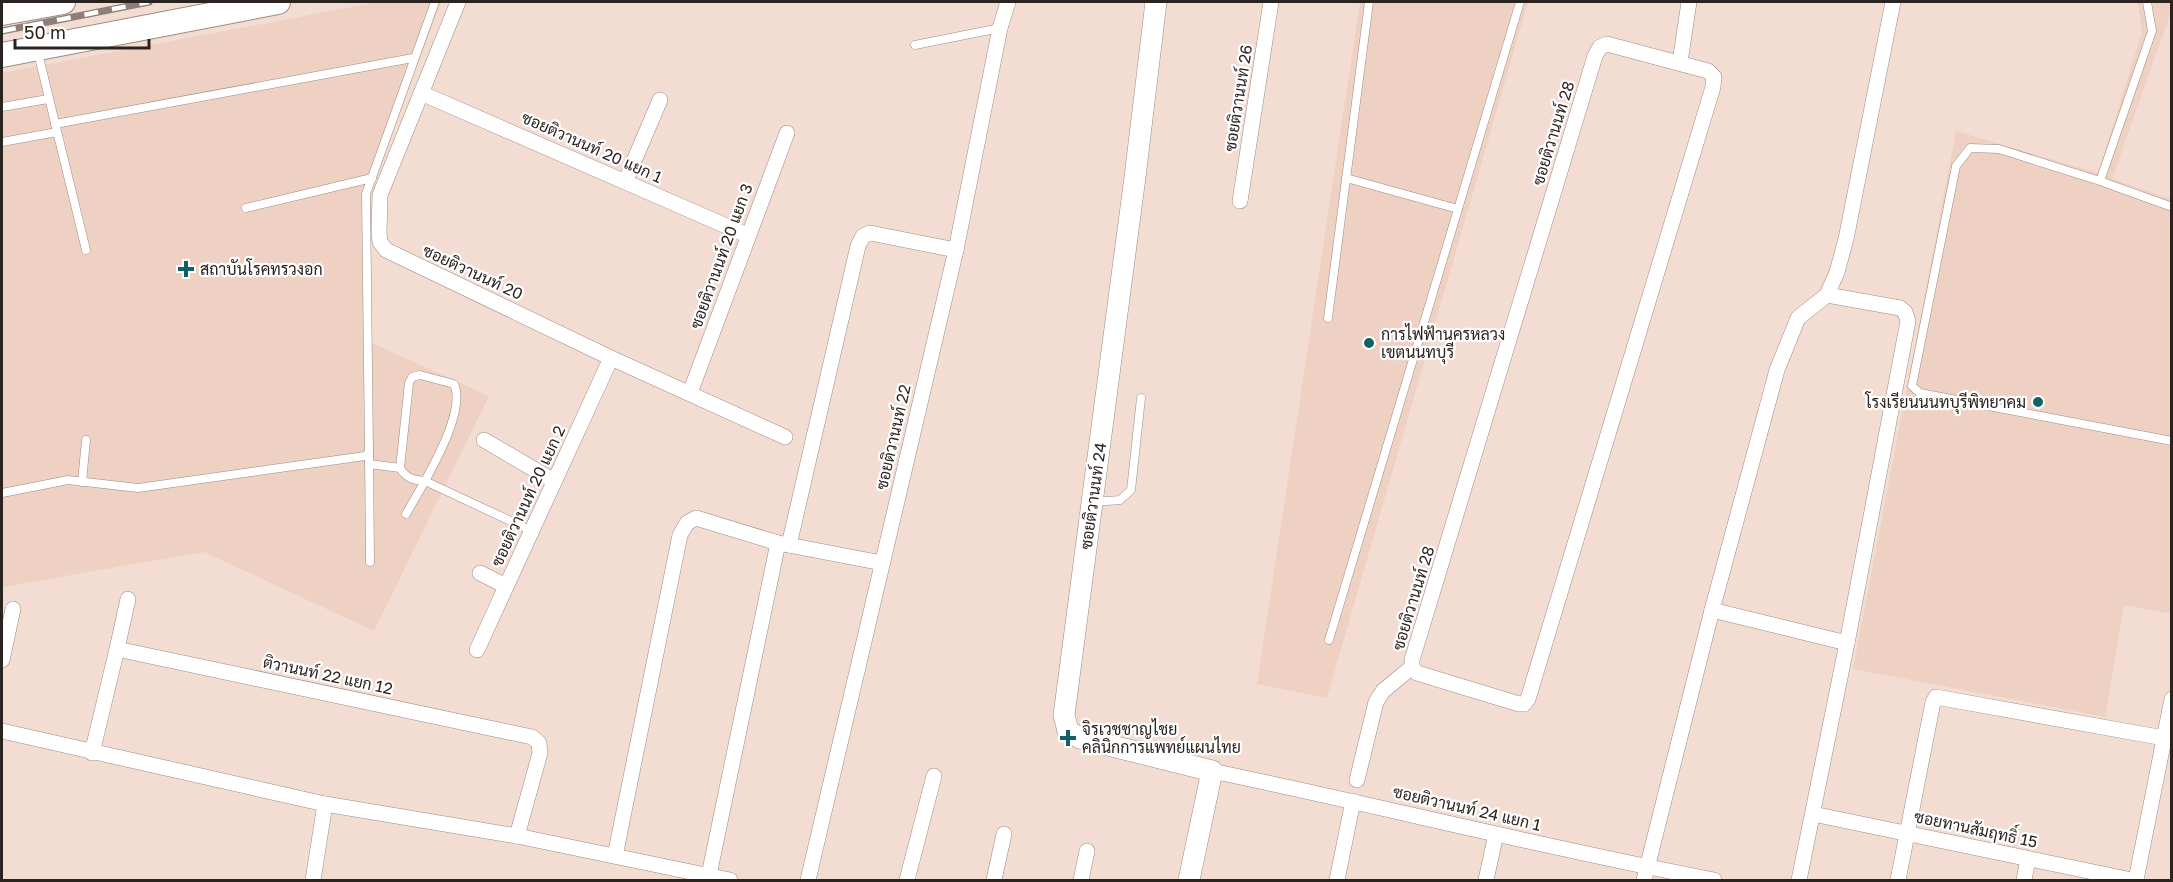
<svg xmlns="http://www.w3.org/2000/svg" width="2173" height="882" font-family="'Golos Text',Sarabun,sans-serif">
<rect width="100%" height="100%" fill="#f3ddd3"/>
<g fill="#eed1c2">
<path d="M378,2h63l-72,192 3,149 117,53 -115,235 -170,-79 -202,35v-514z"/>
<path d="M1360,2h168l-201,696 -70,-14z"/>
<path d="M2138,2h33v10l-59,167 59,20v415l-47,-9 -19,112 -252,-48 103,-538 142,42 44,-141z"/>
</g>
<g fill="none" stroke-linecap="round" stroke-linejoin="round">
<g stroke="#9e8a81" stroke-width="9">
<g id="lane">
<path d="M915,45l85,-17"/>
<path d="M38,53l48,197"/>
<path d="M2,107l46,-8"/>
<path d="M55,124l358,-66"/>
<path d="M2,142l55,-10"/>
<path d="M1346,178l112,31"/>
<path d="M2100,181l52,-150 -5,-29"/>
<path d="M2172,207l-72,-26 -101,-32 -29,-1 -14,18 -44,220 8,7 252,48"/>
<path d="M246,208l126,-30"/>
<path d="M1328,318l41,-316"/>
<path d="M420,375l34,9c11,24 -17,75 -29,97 -12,-1 -19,-3 -25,-13l9,-85 3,-6z"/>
<path d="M369,452l1,110"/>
<path d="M369,464l31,4"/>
<path d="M82,482l4,-42"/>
<path d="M2,493l66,-13 70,8 227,-32 4,-4 -3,-258 69,-192"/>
<path d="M1094,502l26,-2 11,-10 10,-92"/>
<path d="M406,514l19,-33 107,50"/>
<path d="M1329,640l191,-638"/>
</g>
</g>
<g stroke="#9e8a81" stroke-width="16">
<g id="street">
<path d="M458,2l-78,193 -1,38 1,9 6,8 225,108 174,79"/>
<path d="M1607,44l101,27 6,6 -1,10 -185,612 -4,5h-5l-102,-31 -5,-6v-7l183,-604 5,-9z"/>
<path d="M1680,62l9,-60"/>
<path d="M421,93l326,142"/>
<path d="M625,182l35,-82"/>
<path d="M1240,201l31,-199"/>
<path d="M690,393l97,-260"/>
<path d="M484,440l70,41"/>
<path d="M789,545l69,-299 5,-10 7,-3 86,17"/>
<path d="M480,573l26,13"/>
<path d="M1712,610l135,33"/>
<path d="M117,649l11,-50"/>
<path d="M477,650l134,-292"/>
<path d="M2,660l11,-51"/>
<path d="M2,731l323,73 192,32 213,44"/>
<path d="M92,753l25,-104 415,88 7,6 1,10 -23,83"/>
<path d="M1212,771c168,35 334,77 502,109"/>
<path d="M1357,780l19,-78 7,-11 29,-24"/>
<path d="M1813,814l319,66"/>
<path d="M615,856l65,-321 7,-12 9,-5 82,25 104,20"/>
<path d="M709,875l69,-332"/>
<path d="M313,880l12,-76"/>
<path d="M808,880l148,-630 44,-222 8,-26"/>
<path d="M907,880l27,-104"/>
<path d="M994,880l10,-46"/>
<path d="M1081,880l6,-29"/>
<path d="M1337,880l16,-79"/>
<path d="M1486,880l10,-46"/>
<path d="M1644,880l68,-270 65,-240 21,-52 29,-23 10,-23 9,-33 47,-237"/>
<path d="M1799,880l48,-237 61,-322 -3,-9 -5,-4 -73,-13"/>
<path d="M1898,880l35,-178 3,-5 228,41"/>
<path d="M2024,880l4,-21"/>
<path d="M2136,880l36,-181"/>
</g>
</g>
<g stroke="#9e8a81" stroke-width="22">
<path id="secondary" d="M1156,2l-21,175 -71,538 4,16 12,7 132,33 -23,109"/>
</g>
<g stroke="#9e8a81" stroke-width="26">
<g id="primary">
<path d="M2,13l61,-11"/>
<path d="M2,55l276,-53"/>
</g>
</g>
<use href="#lane" stroke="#fff" stroke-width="8"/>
<use href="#street" stroke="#fff" stroke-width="15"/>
<use href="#secondary" stroke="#fff" stroke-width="21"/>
<use href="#primary" stroke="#fff" stroke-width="24"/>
<g stroke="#8d7e77" stroke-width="7">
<path id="rail" d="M2,31l147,-29"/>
</g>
<use href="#rail" stroke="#fff" stroke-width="4.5" stroke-dasharray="14" stroke-linecap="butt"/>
</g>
<g fill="#116168" stroke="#fff" stroke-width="2">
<path d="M183 260h6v6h6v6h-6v6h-6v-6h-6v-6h6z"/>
<circle cx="1369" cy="343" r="6"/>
<circle cx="2038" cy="402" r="6"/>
<path d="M1065 729h6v6h6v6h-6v6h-6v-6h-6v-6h6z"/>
</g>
<g text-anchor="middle" stroke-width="4.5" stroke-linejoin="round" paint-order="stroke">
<g font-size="16" fill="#2b231f" stroke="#fff">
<text transform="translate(1238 98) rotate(-81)" y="6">ซอยติวานนท์ 26</text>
<text transform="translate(1553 133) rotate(-73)" y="6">ซอยติวานนท์ 28</text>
<text transform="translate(592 147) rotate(24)" y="6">ซอยติวานนท์ 20 แยก 1</text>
<text transform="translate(721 256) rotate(-70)" y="6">ซอยติวานนท์ 20 แยก 3</text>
<text transform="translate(473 272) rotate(25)" y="6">ซอยติวานนท์ 20</text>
<text transform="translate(893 437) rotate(-77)" y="6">ซอยติวานนท์ 22</text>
<text transform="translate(528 496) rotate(-65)" y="6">ซอยติวานนท์ 20 แยก 2</text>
<text transform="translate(1093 496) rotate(-82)" y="6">ซอยติวานนท์ 24</text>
<text transform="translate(1413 598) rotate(-73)" y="6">ซอยติวานนท์ 28</text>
<text transform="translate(328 675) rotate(12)" y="6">ติวานนท์ 22 แยก 12</text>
<text transform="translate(1467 808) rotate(13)" y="6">ซอยติวานนท์ 24 แยก 1</text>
<text transform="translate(1976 829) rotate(12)" y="6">ซอยทานสัมฤทธิ์ 15</text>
</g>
<g font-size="16" fill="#2b231f" stroke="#fff" text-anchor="start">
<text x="200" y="275">สถาบันโรคทรวงอก</text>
<text x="1381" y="340">การไฟฟ้านครหลวง<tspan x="1381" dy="18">เขตนนทบุรี</tspan></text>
<text x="2026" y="408" text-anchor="end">โรงเรียนนนทบุรีพิทยาคม</text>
<text x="1082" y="735">จิรเวชชาญไชย<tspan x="1082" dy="18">คลินิกการแพทย์แผนไทย</tspan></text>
</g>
</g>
<rect width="2173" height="882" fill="none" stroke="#2b231f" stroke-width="6"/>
<path d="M15 39v9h134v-9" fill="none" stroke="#2b231f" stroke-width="3"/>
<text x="24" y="39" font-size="18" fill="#2b231f" stroke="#ffffff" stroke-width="4.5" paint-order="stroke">50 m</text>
</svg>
